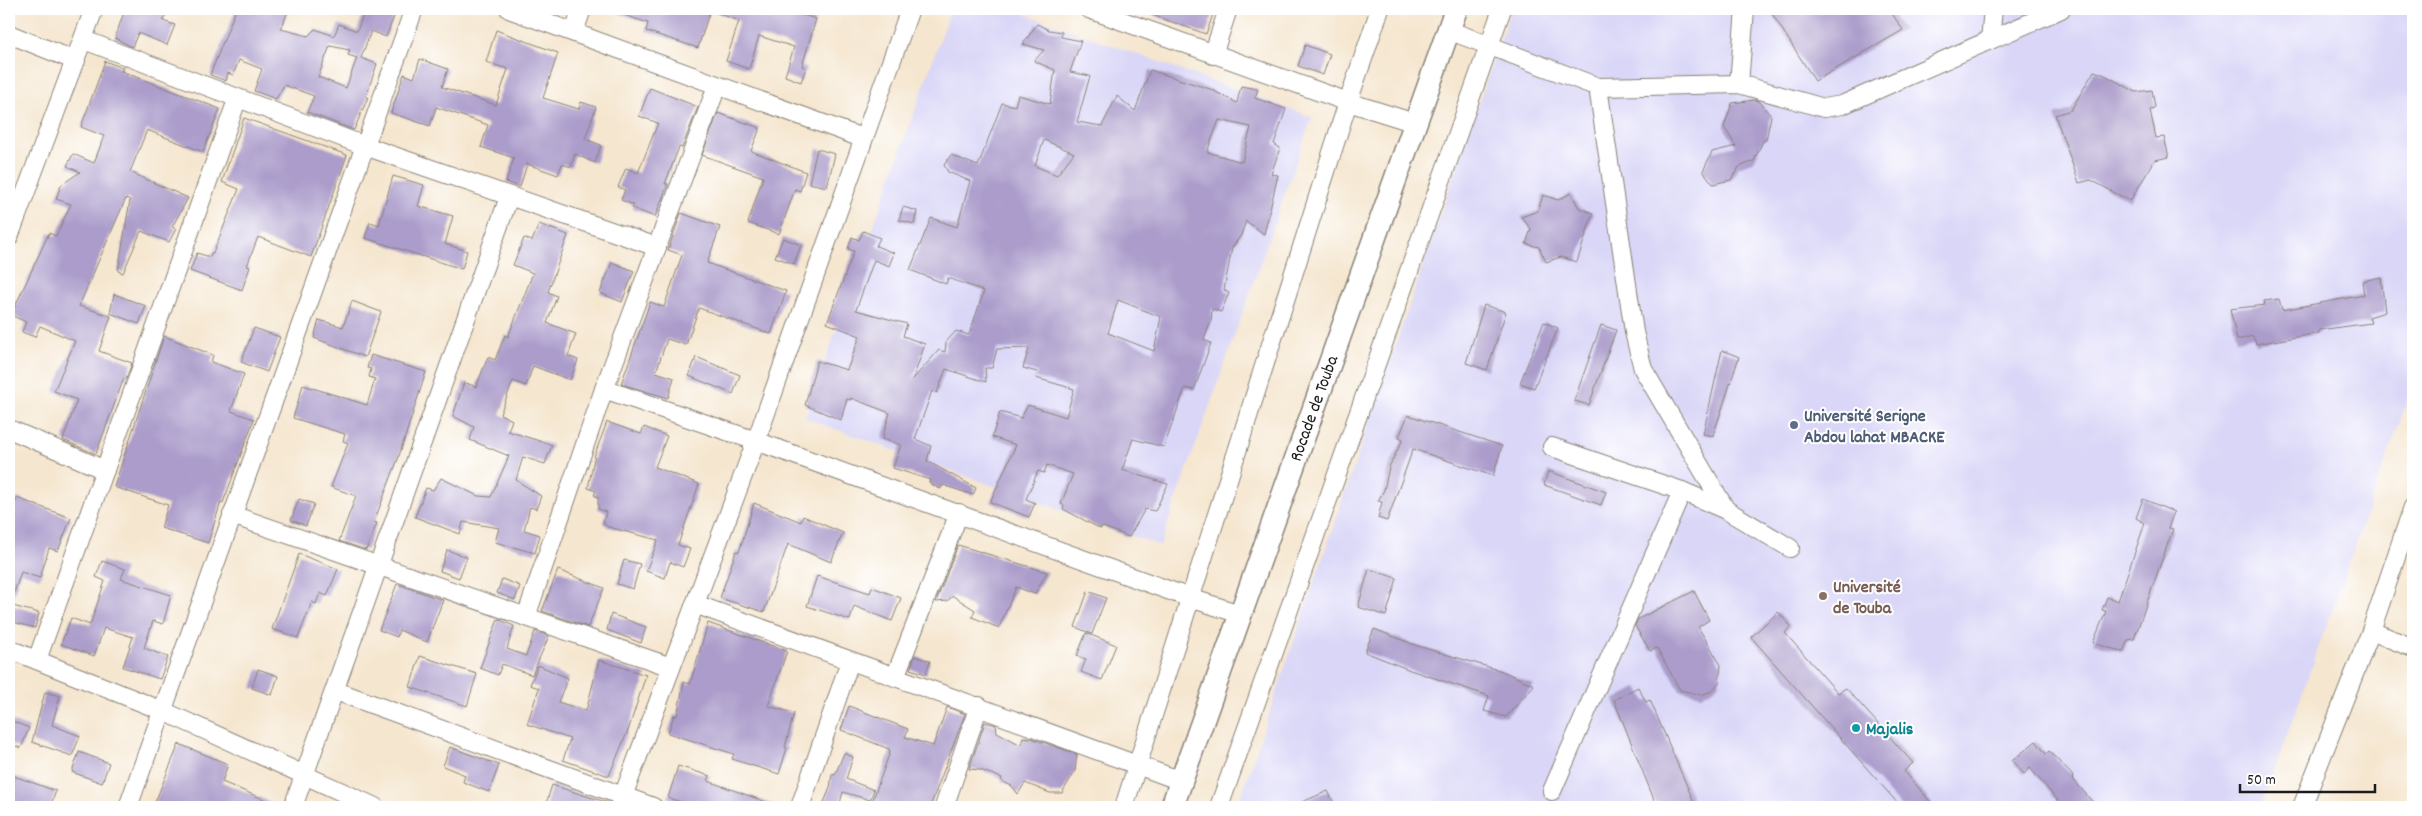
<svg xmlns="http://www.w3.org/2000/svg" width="2422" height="816" font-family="Dekko,sans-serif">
<rect width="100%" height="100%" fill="#fff"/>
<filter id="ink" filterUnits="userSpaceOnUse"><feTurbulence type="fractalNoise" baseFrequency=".02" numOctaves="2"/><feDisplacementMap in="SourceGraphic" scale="10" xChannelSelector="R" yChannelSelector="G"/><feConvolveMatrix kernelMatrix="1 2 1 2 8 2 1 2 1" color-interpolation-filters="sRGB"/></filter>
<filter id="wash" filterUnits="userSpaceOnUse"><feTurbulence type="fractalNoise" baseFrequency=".0096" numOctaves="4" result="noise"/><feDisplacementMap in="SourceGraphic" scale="20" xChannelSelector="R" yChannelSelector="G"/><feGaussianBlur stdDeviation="1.12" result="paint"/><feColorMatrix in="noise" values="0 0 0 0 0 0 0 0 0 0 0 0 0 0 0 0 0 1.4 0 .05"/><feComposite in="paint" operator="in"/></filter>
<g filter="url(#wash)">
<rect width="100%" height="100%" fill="#f5e6cf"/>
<g fill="#d9d6f7">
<path d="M951,9h60l301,108 -152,429 -355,-128z"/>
<path d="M1511,9h902v376l-152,422h-1024z"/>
</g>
<g id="blocks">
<g fill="#ab9ccb" fill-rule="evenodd">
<path d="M125,9h43l-5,12 12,4 -8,20 -29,-12 -6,14 -17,-9z"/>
<path d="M236,9h53l-8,20 27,7 7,-7 19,7 5,-12 18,7 8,-22h32l-11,28 -15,-6 -10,27 16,6 -11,32 2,1 -14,33 -47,-18 7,-16 -30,-11 -8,14 -22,-8 8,-22 -23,-9 -6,15 -5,-2 -2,8 -16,-6zM330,46l20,4 -2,5 9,3 -11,30 -28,-11z"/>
<path d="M612,9h172l32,10 -14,47 4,2 -5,14 -16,-6 9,-29 -35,-11 -10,33 -23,-8 13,-40 -29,-11 -12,38 -52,-17 2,-8 -36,-12z"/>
<path d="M1141,9h74l-9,25 -65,-23z"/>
<path d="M1769,9h120l14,21 -88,51z"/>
<path d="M1037,24l12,6 13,2 -1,5 20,4 -11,31 20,4 -13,46 25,4 15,-30 18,15 15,-41 60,19 27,14 4,-17 17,3 -3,9 31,11 -12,35 6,4 -9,26 7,1 -14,59 -18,-13 -5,14 -9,13 -8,42 5,3 -8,19 -9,-3 -1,12 -7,19 7,3 -17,47 -9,-2 -21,59 -31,-8 -11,31 46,14 -13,27 -10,-2 -16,28 -28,-11v3l-38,-20 1,-4 -3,-1 12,-30 -26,-9 -3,8 -6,-2 -12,28 9,4 -6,14 -39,-15 26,-57 -24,-8 8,-25 21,6 7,-13 38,12 8,-28 -38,-11 1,-6 -14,-4 6,-20 -32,1 -5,19h-7l1,14 -40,-13 -9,24 -5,-2 -17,48 16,7 -4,15 49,27 -3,7 -30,-10 -3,4 -11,-6 1,-3 -37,-12 8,-23 -19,-6 8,-26 -39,-15v2l-4,-1 -6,21 -36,-15 12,-44 30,9 13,-34 -33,-13 27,-72 -6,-2 4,-12 7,3 4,-9 17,7 -4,8 18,7 -5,13 -15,-6 -18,50 51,14 -4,12 22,8 -12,35 26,-29 6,2 1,-10 10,-11 13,4 15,-44 -36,-13 -2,6 -36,-14 21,-52 26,9 13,-46 -22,-9 -4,-7 7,-10 27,11 24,-63 13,3 3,-11 32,9 5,-34 -21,-9 10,-11 -21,-6zM1219,120l32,7 -9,35 -35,-10zM1044,140l30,13 -17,22 -22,-9zM1118,300l43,17 -7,34 -46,-18z"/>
<path d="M496,30l62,23 -15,45 36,11 2,-7 15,5 -11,32 16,6 -6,18 -20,-9 -4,13 -9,-3 -4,11 -31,-11 -7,23 -14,-5 8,-24 -33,-11 7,-22 -52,-18 -6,19 -39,-13 13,-39 10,4 6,-19 28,10 -6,18 54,18 12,-36 -22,-7z"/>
<path d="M1305,45l25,9 -7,21 -25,-9z"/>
<path d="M105,61l18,7 -2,3 99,38 -17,43 -56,-22 -17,42 58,26 -16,29 4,2 -7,13 -28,-11 -18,42 -5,-2 12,-71 -4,-2 -47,108 32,10 -12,35 33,12 -6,16 -2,-1 -28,76 -33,-14 14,-40 -23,-9 21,-50 -35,-15 -5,11 -13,-5 4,-10 -15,-7 38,-82 7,3 15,-32 -15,-5 5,-14 19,-13 -13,-6 6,-12 21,9 10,-27 -23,-9z"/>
<path d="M2094,71l11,4 31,17 16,-2 3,17 -5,3 6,28 8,-1 5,20 -14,3 -25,41 -39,-21 -12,3 -24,-68 16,-5z"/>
<path d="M650,88l48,19 -16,41 -3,-1 -14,37h3l-13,33 -23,-9 2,-3 -13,-5 4,-10 -7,-3 8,-19 12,5 20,-50 -19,-7z"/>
<path d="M1755,100l4,1 12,15 -5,24 -3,1 -9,20 -15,6 -8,13 -18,4 -10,-13 9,-19 24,-6 -12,-19 8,-24z"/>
<path d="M718,113l42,15 -9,23 55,21 -6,19 -5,-2 -16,45 -31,-11 15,-46 -61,-22z"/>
<path d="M244,118l103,37 -36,102 -53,-20 -11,29 3,1 -8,23 -52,-19 7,-18 13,4 1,-4h2l26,-64 -17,-7z"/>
<path d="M817,149l18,5 -8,33 -18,-4z"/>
<path d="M393,176l31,9 -6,21 35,10 -8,28 22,7 -5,18 -97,-31 5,-16 9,3z"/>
<path d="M1571,193l8,15 14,5 -16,49 -16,-5 -15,5 -7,-15 -13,-3 5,-15 -10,-12 17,-6 5,-16 15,5z"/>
<path d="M903,207l14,4 -3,13 -15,-4z"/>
<path d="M681,213l39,14 -13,36 79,28 -15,43 -72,-26 -13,37 -19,-6 -11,33 18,6 -6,20 -47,-14 29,-82 14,5 18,-52 -14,-5z"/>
<path d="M539,224l29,11 -20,57 9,4 -10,27 29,11 -8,22 10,4 -8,20 -37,-14 -7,20 -13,-5 -13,33 12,6 -4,11 44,14 -7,19 -22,-7 -7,23 25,16 -5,13 -6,-2 -6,23 16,5 -5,18 -40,-11 4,-14 -36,-6 -3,12 -45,-17 11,-29 7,2 8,-12 37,18 13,1 18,-41 -39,-16 4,-13 -21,-11 11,-34 12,5 12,-30 7,3 10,-25 3,2 25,-64 -20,-8 11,-27 8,3z"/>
<path d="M783,238l18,7 -7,19 -19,-7z"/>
<path d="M612,262l22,9 -12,31 -22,-9z"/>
<path d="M2381,277l4,35 -16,5 2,6 -52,7v3l-63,11 -3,-8 -16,4 -7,-31 35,-4 -1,-4 15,-2 3,11 82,-15 -2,-14z"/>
<path d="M114,294l32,12 -7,18 -29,-11z"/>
<path d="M352,301l29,11 -16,45 -51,-19 5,-18 24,7z"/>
<path d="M1484,305l22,7 -19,58 -21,-7z"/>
<path d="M1544,322l14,6 -24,60 -14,-5z"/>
<path d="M1601,325l15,5 -27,75 -15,-4z"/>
<path d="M254,328l26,9 -13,35 -26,-10z"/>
<path d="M164,336l49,19 -2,7 33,12 -13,37 23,8 -31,84 -2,-1 -13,41 -47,-15 7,-23 -54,-18z"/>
<path d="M1722,350l17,7 -26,79 -10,-2z"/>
<path d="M371,355l55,17 -28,87 -24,63 3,1 -11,27 -27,-9 17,-45 -25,-9 17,-44 -5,-2 2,-7 -52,-16 10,-33 64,20 8,-26 -6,-2 2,-8 -4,-1z"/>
<path d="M696,357l44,18 -7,19 -44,-18z"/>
<path d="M1408,415l94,31 -9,30 -80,-27 -26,72 -9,-3 4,-16 -4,-1 6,-11 5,-23 14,-28 -4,-2z"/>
<path d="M607,422l34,12 3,-7 23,9 -12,31 44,17 -21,61 12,4 -7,18 -13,-5 -5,16 -19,-7 12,-31 -50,-13 -5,-4 3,-11 -8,-3v-12l-4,-2 2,-4 -8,-3 7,-34z"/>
<path d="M1548,471l58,21 -5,13 -57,-20z"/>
<path d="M17,498l54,20 -13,33 -9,-3 -9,30 -19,-6 -10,30 -2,-1v-82z"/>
<path d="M299,499l15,5 -8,22 -15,-6z"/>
<path d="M2143,499l31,13 -6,16 5,1 -39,110 -6,1 -5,12 -30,-9 13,-32 -4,-1 5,-13 11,4 27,-78 -9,-5z"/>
<path d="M754,503l47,19 2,-6 40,17 -12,29 -43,-18 -24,68 -44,-14 16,-47 3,1z"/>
<path d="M958,545l89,27 -12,22 -19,-7 -17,41 -27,-11 3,-7 -22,-14 -6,5 -11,1z"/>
<path d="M447,550l20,7 -8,21 -19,-7z"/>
<path d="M299,554l39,15 -11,27 -7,-3 -4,11 -4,-2 -14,36 -26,-9z"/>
<path d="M624,560l16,4 -7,25 -16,-5z"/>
<path d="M102,561l23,8 -4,10 50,16 -8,29 -10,-3 -9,27 24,9 -8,22 -37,-12 10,-30 -29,-9 -10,28 -33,-12 10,-26 19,7 15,-44 -9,-4z"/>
<path d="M1369,569l28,9 -11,38 -28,-9z"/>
<path d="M558,570l46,18 -16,39 -46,-16z"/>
<path d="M817,576l53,17 2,-6 29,11 -9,23 -38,-15 -4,14 -43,-14z"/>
<path d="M502,579l18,7 -5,14 -18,-7z"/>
<path d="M397,584l46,16 -16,42 -28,-12 -2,7 -18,-7z"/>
<path d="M1088,591l18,7 -14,36 -17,-7z"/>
<path d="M1694,591l15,29 -11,7 23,38 -2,18 -7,8 -11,4 -21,-5 -23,-42 -7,3 -15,-25 3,-7z"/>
<path d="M9,605l30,8 -4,15 -26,-7z"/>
<path d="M1778,612l13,14 -6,7 53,60 8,-5 67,75 -9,8 31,36h-34l-150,-170z"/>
<path d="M611,614l35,13 -5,16 -34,-13z"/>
<path d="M498,619l16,7 -7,23 19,7 9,-25 14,5 -17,39 -30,-11 -4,11 -18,-7z"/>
<path d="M708,623l79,28 -19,55 26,7 -9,34 2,1 -8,26 -47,-15 2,-5 -66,-21 6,-18 3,1 7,-34 6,2z"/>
<path d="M1374,629l44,17 84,25 32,14 -28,32 -22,-6 5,-15 -79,-26 -45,-18z"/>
<path d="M1086,633l30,12 -14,35 -21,-8 5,-13 -9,-3z"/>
<path d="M420,656l57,18 -10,32 -57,-19z"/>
<path d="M915,656l15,5 -4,13 -16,-5z"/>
<path d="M599,660l47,15 -17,53 -20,48 -46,-16 7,-21 -43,-15 12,-36 -9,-3 8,-20 30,13 -10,24 28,9z"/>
<path d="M258,669l20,7 -6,19 -20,-7z"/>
<path d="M1638,687l8,15 4,-2 46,107h-39l-43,-107z"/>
<path d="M45,692l15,4 -8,29 28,11 -8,20 -40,-14z"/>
<path d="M849,706l59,23 -3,8 28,9 14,-39 18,7 -35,93h-60l20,-55 -1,-3 -48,-19z"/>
<path d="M9,720l20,8 -8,20 -12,-4z"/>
<path d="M985,722l11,3 1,7 24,13 2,-8 8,1 46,16 -2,17 -13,22h-12l-25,-10 -7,11 -6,-8 -11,-5 1,-3 -22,-8 -11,-1z"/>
<path d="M2036,741l10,13 3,-3 24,25 -1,2 25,29h-34l-33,-39 -6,6 -12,-13z"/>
<path d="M179,744l49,20 -6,18 61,25h-130z"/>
<path d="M450,747l49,18 -10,27 -26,-10 2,-7 -22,-9z"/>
<path d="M79,752l30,11 -7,20 -30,-11z"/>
<path d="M844,753l9,4 -7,22 28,11 -4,10 -27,-8 -4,15h-17l8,-19 2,-14 3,1z"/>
<path d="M678,766l32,10 -2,5 67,24 -1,2h-77l-29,-9z"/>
<path d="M14,776l42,15 -6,16h-41v-16z"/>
<path d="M552,785l57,18v4h-64z"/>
<path d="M1328,791l8,16h-46z"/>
</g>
</g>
</g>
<g filter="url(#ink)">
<use href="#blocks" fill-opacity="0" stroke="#888176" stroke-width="1"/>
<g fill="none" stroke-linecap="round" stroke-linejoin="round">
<g stroke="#888176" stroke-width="20">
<g id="minor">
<path d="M509,9l353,129"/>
<path d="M1089,9l259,93 67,21"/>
<path d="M1448,30l150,57 141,-3 85,24 18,-3 219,-96"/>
<path d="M574,32l8,-23"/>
<path d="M9,34l67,27"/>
<path d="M84,40l281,106 292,101"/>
<path d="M1990,40l3,-31"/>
<path d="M1213,55l15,-46"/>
<path d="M1739,84l6,-75"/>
<path d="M1598,87l36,245 9,37 83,141"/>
<path d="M9,237l85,-228"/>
<path d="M604,389l152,52 434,157 50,16"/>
<path d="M9,429l96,41"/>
<path d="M1552,447l130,44 44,19 64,38"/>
<path d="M232,515l439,152"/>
<path d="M695,604l486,177"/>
<path d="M526,617l78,-228 113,-303"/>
<path d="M2371,631l42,17"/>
<path d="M9,649l154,62 212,96"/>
<path d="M37,660l200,-560"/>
<path d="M895,677l64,-164"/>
<path d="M336,691l317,116"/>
<path d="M1552,791l130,-300"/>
<path d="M128,807l286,-798"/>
<path d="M293,807l216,-610"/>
<path d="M619,807l137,-366 154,-432"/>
<path d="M800,807l50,-146"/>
<path d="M944,807l35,-101"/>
<path d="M1124,807l224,-705 32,-93"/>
<path d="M1219,807l283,-798"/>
<path d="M2302,807l69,-176 42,-124"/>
</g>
</g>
<g stroke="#888176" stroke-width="25">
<path id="major" d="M1172,807l284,-798"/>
</g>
<use href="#minor" stroke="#fff" stroke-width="18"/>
<use href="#major" stroke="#fff" stroke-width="22"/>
</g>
</g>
<circle fill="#5c6f8a" stroke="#fff" stroke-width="2" cx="1794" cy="425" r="5"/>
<circle fill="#8d6e63" stroke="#fff" stroke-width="2" cx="1823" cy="596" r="5"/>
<circle fill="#0f9aa8" stroke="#fff" stroke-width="2" cx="1856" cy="728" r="5"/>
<g text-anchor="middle" stroke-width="4" stroke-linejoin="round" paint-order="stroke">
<g font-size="18" fill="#1c1c1c" stroke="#fff">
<text transform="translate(1313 408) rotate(-70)" y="6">Rocade de Touba</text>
</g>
<g font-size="18" font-weight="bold" fill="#4e5e75" stroke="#fff" text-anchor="start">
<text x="1804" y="421">Université Serigne<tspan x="1804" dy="21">Abdou lahat MBACKE</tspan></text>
</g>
<g font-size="18" font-weight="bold" fill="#785e54" stroke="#fff" text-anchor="start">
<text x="1833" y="592">Université<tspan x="1833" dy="21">de Touba</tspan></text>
</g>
<g font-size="18" font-weight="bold" fill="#0d838f" stroke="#fff" text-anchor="start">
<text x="1866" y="734">Majalis</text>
</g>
</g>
<rect width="2422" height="816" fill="none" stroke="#fff" stroke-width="30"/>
<path d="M2240 784v8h135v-8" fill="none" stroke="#1c1c1c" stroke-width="2.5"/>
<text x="2247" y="784" font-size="15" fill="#1c1c1c" stroke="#ffffff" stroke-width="4" paint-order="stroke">50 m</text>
</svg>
